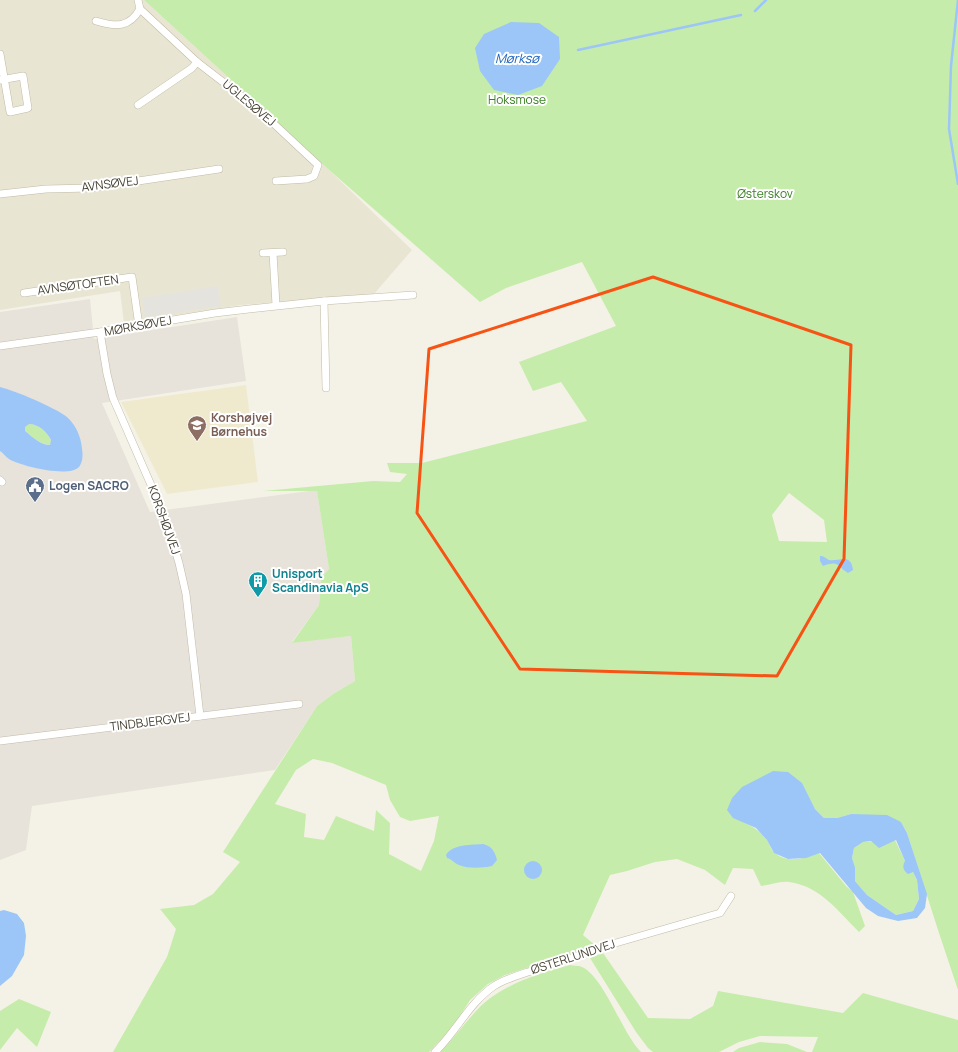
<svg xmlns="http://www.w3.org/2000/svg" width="958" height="1052" font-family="Manrope,sans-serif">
<rect width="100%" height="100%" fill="#f4f2e6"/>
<path fill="#e9e5d3" d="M0,0h144l184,169 84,81 -38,44 -133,11 -117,18 -4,-32 -120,19z"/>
<path fill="#e7e3db" d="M90,299l4,40 143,-22 9,64 -144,22 48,109 167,-22 12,79 -8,9 -2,27 -27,37 59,-6 4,45 -22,13 -16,12 -42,64 -243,36 -6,44 -26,10v-548z"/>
<path fill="#efeace" d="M246,385l12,97 -91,12 -46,-92z"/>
<g fill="#c6ecab" fill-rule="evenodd">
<path d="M144,0h814v990l-20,-60 -31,-97 -6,-11 -50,-8 -14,4h-13l-9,-9 -5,-9 -65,23c9,4 16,9 22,17 3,4 4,11 8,13 13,11 30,5 44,0l27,33 7,6 12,34 -6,6c-21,-21 -39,-46 -70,-50 -9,-1 -19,3 -28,4l-8,-17 -20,-1 -8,17 -20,-15 -28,-11 -22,3 -28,9 -17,4 -27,60 13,11 -91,29 -17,9 -18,16 -17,27 -24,25h-316l54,-95 9,-28 -16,-20 34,-4 19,-11 27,-32 -17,-10 94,-146 16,-12 22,-13 -4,-45 -59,7 27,-38 2,-27 8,-9 -12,-78h-54l110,-10 27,1 7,-8 -17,-2 -3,-9h35l165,-42 -26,-39 -28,9 -14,-29 97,-36 -34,-64 -76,26 -26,14 -152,-133zM789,493l35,27 3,22 -48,-1 -7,-26zM313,759l19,4 54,22 4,15 10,17 10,4 29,-5 -5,25 -13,30 -32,-17 1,-31 -14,-13 -2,21 -38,-15 -12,24 -20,-3 2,-23 -31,-10 21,-34z"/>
<path d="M29,424c10,0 18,8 22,17l-1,4c-9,-1 -18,-8 -25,-14v-4z"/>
<path d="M895,840l10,21 8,11 4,8 2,19 -6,12 -17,4 -29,-20 -12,-14v-14l-3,-9 2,-10 9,-6z"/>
<path d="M603,953l45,65 42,1 23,-13 5,-15 125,22 20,-20 95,27v32h-146l6,-15 -58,-1 -21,6 -20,10h-66l-5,-4 -12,-16 -46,-74z"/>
<path d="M570,965c4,1 8,0 12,2 22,10 40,66 59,85h-201c13,-13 24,-28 37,-42 24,-25 59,-36 93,-45z"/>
<path d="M19,999l32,13 -14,35 -20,-19 -17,22v-39z"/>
<path d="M760,1042l27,2 20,8h-74l6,-4z"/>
</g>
<path fill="#e5e3de" d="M218,286l3,20 -76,11 -3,-19z"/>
<g fill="#9cc6f7" fill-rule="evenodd">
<path d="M511,22l28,1 20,14 1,22 -18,27 -24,9 -24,-5 -14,-19 -5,-23 9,-14z"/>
<path d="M0,387c16,4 54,20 67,30 9,8 14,20 15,32 1,5 1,13 -3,18 -10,11 -59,-1 -70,-8 -3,-2 -6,-6 -9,-8zM29,424c10,0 18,8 22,16l-1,5c-9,0 -18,-8 -25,-14v-4z"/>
<path d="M820,556c4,0 5,2 9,4 9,2 22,-8 24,10l-5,3c-12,-7 -8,-13 -25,-7l-3,-5z"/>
<path d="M773,771l15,1 14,11 13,26 9,9h13l14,-4 36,1 14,7 6,11 20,61 -2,14 -8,10 -19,3 -20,-5 -12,-8 -46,-55 -14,5 -18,1 -14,-6 -7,-13 -11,-12 -23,-10 -6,-8 5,-12 10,-11zM896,840l9,21c-3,6 -2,9 3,13l5,-2 4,8 2,19 -6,12 -17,4 -29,-20 -12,-14v-14l-3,-9 2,-10 9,-6 8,-1 8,7z"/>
<path d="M483,844c9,2 12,8 14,16l-5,6c-9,2 -24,3 -33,-1 -5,-2 -7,-6 -12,-7l-1,-3c6,-11 26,-10 37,-11z"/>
<circle cx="533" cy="870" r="9"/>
<path d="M4,910l13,4 7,9 2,13 -2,19 -12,21 -12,10v-75z"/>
</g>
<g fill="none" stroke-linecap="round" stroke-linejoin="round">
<g stroke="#9cc6f7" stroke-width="2.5">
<path d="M958,0l-7,66 -2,63 9,55"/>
<path d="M755,11l11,-11"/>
<path d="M578,50l163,-35"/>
</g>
<g stroke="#c1bba7" stroke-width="8">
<g id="street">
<path d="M140,9l57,53 61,47 60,56 -4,11 -7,3 -31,2"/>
<path d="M96,21c20,6 33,7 44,-12l-2,-9"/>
<path d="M0,54l10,58 18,-4 -5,-32 -23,4"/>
<path d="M138,105l54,-37 5,-6"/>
<path d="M0,194l46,-5 45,-1 128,-19"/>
<path d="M263,253l20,-1"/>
<path d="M273,253l3,52"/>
<path d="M24,293l108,-16 7,49"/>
<path d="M324,301l2,87"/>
<path d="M100,332l7,42 6,24 52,119 14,46 7,31 14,122"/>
<path d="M0,346l100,-14 115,-19 34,-4 75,-8 89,-6"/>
<path d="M0,480l2,2"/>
<path d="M0,741l299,-37"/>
<path d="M435,1052c21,-20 34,-49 59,-66 11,-7 25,-11 37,-15 21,-6 43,-12 64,-22l125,-36 11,-17"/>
</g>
</g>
<use href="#street" stroke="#fff" stroke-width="7"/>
</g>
<path fill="none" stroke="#f65314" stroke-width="3" stroke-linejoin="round" d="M653,277l198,68 -7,214 -67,117 -257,-7 -103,-156 12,-164z"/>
<defs>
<g id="school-pin" transform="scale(1)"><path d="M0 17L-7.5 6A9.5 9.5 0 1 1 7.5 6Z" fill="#8d6e63" stroke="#fff"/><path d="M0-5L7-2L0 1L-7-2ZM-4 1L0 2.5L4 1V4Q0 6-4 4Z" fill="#fff"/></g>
<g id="civic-pin" transform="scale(1)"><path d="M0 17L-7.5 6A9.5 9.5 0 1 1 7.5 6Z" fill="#5c6f8a" stroke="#fff"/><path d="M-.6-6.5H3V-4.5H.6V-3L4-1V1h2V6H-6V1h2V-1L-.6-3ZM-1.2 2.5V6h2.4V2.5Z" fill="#fff"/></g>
<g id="building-pin" transform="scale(1)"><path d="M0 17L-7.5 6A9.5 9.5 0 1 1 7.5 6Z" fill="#0f9aa8" stroke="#fff"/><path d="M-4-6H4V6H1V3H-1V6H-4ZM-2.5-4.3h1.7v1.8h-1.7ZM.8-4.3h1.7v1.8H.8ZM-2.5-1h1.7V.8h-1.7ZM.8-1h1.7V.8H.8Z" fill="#fff"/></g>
</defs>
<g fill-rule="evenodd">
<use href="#school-pin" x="197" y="425"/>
<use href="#civic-pin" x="35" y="486"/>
<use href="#building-pin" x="258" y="581"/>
</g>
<g text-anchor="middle" stroke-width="4" stroke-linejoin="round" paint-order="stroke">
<g font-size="12" fill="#397f22" stroke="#fff">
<text x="517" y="104">Hoksmose</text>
<text x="765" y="198">Østerskov</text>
</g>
<g font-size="12" fill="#484334" stroke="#fff">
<text transform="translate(249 103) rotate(40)" y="4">UGLESØVEJ</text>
<text transform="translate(110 184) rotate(-7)" y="4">AVNSØVEJ</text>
<text transform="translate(78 285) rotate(-8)" y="4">AVNSØTOFTEN</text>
<text transform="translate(138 326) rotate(-10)" y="4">MØRKSØVEJ</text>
<text transform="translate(164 520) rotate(70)" y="4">KORSHØJVEJ</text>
<text transform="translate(150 722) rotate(-7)" y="4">TINDBJERGVEJ</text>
<text transform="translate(573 957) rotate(-18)" y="4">ØSTERLUNDVEJ</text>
</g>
<g font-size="12" font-weight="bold" fill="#785e54" stroke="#fff" text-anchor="start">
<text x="211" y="422">Korshøjvej<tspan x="211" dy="14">Børnehus</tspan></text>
</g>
<g font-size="12" font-weight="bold" fill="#4e5e75" stroke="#fff" text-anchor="start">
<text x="49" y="490">Logen SACRO</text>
</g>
<g font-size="12" font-weight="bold" fill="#0d838f" stroke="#fff" text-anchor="start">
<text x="272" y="578">Unisport<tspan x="272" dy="14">Scandinavia ApS</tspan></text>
</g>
<g font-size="13" font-style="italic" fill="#2469be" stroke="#fff">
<text x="517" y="63">Mørksø</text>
</g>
</g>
</svg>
